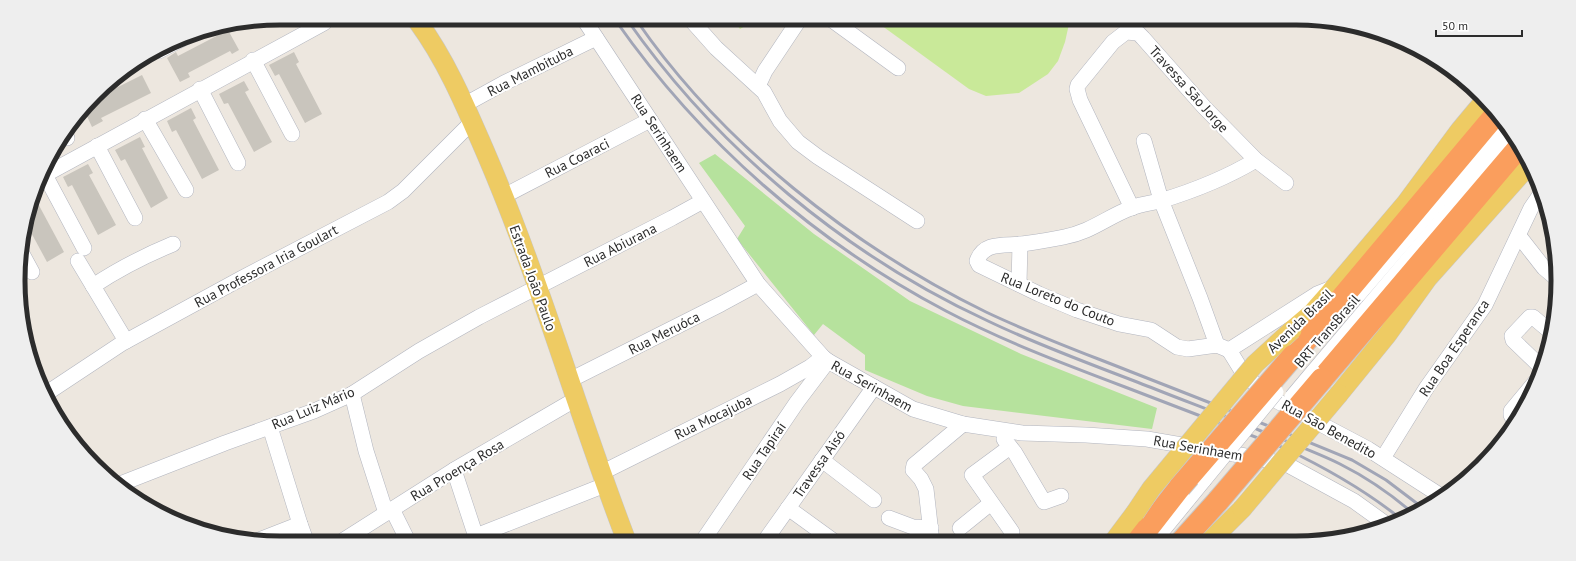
<svg xmlns="http://www.w3.org/2000/svg" width="1576" height="561" font-family="'PT Sans',sans-serif">
<rect width="100%" height="100%" fill="#ede7df"/>
<path fill="#b6e29d" d="M715,154l99,80 96,67 111,53 136,54 -5,21 -189,-23 -36,-10 -62,-26v-15l-42,-31 -9,11 -77,-96 8,-13 -46,-63z"/>
<g fill="#c9e999">
<path d="M1067,19l2,5 -4,18 -7,19 -10,13 -29,19 -33,3 -17,-7 -95,-69z"/>
<path d="M734,21h20l-14,8z"/>
</g>
<g fill="#c9c5bd">
<path d="M228,30l11,20 -7,4 -2,-3 -42,22 2,4 -10,5 -13,-24 9,-6 2,4z"/>
<path d="M294,52l5,10 -3,2 26,50 -17,9 -26,-49 -4,2 -6,-11z"/>
<path d="M142,75l9,18 -50,25 2,3 -11,6 -7,-15 11,-14z"/>
<path d="M244,81l5,9 -4,2 27,50 -18,10 -26,-49 -4,1 -5,-10z"/>
<path d="M191,108l5,10 -3,2 26,50 -17,9 -26,-49 -4,2 -5,-11z"/>
<path d="M140,137l5,10 -3,1 26,50 -17,10 -26,-49 -4,2 -6,-11z"/>
<path d="M88,164l5,9 -4,2 27,50 -18,10 -26,-50 -4,2 -5,-10z"/>
<path d="M35,198l29,54 -17,10 -20,-37z"/>
</g>
<g fill="none" stroke-linecap="round" stroke-linejoin="round">
<g stroke="#b2b5bf" stroke-width="16">
<g id="minor">
<path d="M832,20l66,48"/>
<path d="M585,21l173,263 65,73 5,4 85,48 50,15 59,9 64,2 61,4 110,19 31,7 66,36 32,23"/>
<path d="M692,21l24,27 48,44 16,29 18,21 20,15 99,64"/>
<path d="M159,51l29,-15"/>
<path d="M253,60l39,74"/>
<path d="M758,86l7,-15 34,-51"/>
<path d="M200,89l38,74"/>
<path d="M464,105l40,-22 92,-45"/>
<path d="M145,119l41,71"/>
<path d="M66,137l1,1"/>
<path d="M1144,141l17,59 39,98 17,47"/>
<path d="M97,146l38,72"/>
<path d="M45,175l39,73"/>
<path d="M41,177l283,-154"/>
<path d="M504,196l146,-76"/>
<path d="M1132,208l-52,-108 -3,-11 1,-4 35,-43 13,-10 12,1 5,5 61,69 52,53 30,23"/>
<path d="M1519,236l25,32 13,11"/>
<path d="M20,250l12,22"/>
<path d="M78,261l48,80"/>
<path d="M1019,284l1,-40"/>
<path d="M93,286c27,-18 51,-30 80,-42"/>
<path d="M1358,295l147,-170"/>
<path d="M1229,350l-12,-5 -29,4 -11,-2 -26,-17 -32,-6 -42,-14 -38,-16 -60,-29 -2,-4c7,-20 28,-15 45,-17 14,-2 28,-4 42,-7 27,-5 43,-20 67,-29 9,-4 20,-5 29,-7 33,-10 66,-23 96,-41"/>
<path d="M1229,350l16,26 32,25 91,48 73,47"/>
<path d="M1229,350l88,-56 15,-6"/>
<path d="M1541,367l-28,-27 -1,-4 18,-19h3l19,16"/>
<path d="M1313,372l200,-237"/>
<path d="M570,380l151,-76 37,-20"/>
<path d="M47,393l74,-49 121,-66 146,-76 15,-11 69,-69"/>
<path d="M352,394l14,57 20,62"/>
<path d="M1515,422l-4,-7v-4l25,-30"/>
<path d="M270,427l30,97 7,19"/>
<path d="M1004,439l11,14 29,49 17,-6"/>
<path d="M1010,447l-38,28 40,57"/>
<path d="M1383,458l44,-71 58,-82 46,-97 11,-16"/>
<path d="M822,460l52,40"/>
<path d="M454,470l24,73"/>
<path d="M601,473l179,-89 30,-17 13,-10"/>
<path d="M120,484l105,-41 89,-32 38,-17 67,-43 60,-34 193,-99 31,-17"/>
<path d="M788,508l47,34"/>
<path d="M392,509l17,34"/>
<path d="M889,518l24,9 18,1"/>
<path d="M960,528l31,-25"/>
<path d="M476,536l129,-51"/>
<path d="M259,540l41,-16"/>
<path d="M1154,541l50,-61"/>
<path d="M702,542l95,-140 31,-41"/>
<path d="M764,542l110,-155"/>
<path d="M932,542l-6,-53 -5,-10 -8,-9 1,-5 49,-41"/>
<path d="M339,543l115,-73 122,-71"/>
</g>
</g>
<g stroke="#c8c8c8" stroke-width="20">
<g id="major">
<path d="M418,22c30,41 49,88 69,134 54,126 91,259 140,386"/>
<path d="M1292,330l20,-17 15,-17 79,-93 54,-73 25,-30"/>
<path d="M1339,394l48,-59 41,-57 102,-114"/>
<path d="M1114,541l21,-28"/>
<path d="M1210,541l32,-32"/>
</g>
</g>
<g stroke="#c8c8c8" stroke-width="24">
<g id="highway">
<path d="M1293,356l204,-243"/>
<path d="M1322,379l198,-233"/>
<path d="M1138,541l42,-54"/>
<path d="M1182,541l36,-40"/>
</g>
</g>
<use href="#minor" stroke="#fff" stroke-width="15"/>
<use href="#major" stroke="#eecb63" stroke-width="19"/>
<use href="#highway" stroke="#fa9e5d" stroke-width="22"/>
<g stroke="#a1a5b6" stroke-width="3">
<path d="M616,21c85,121 199,221 330,290 57,30 118,53 179,76 53,20 106,41 159,61 42,20 81,42 117,71"/>
<path d="M628,21c89,127 219,235 360,300 54,26 111,46 167,68 35,14 71,27 106,42 26,11 53,20 79,33 26,13 52,31 74,50"/>
<path d="M637,21c85,123 216,226 349,291 46,22 95,40 143,59 74,29 149,58 223,89l34,20 37,28"/>
</g>
<g stroke="#b2b5bf" stroke-width="16" stroke-linecap="butt">
<g id="minor-bridge">
<path d="M1292,397l21,-25"/>
<path d="M1204,480l72,-88"/>
</g>
</g>
<g stroke="#c8c8c8" stroke-width="20" stroke-linecap="butt">
<g id="major-bridge">
<path d="M1242,509l97,-115"/>
<path d="M1135,513l16,-24 104,-125 37,-34"/>
</g>
</g>
<g stroke="#c8c8c8" stroke-width="24" stroke-linecap="butt">
<g id="highway-bridge">
<path d="M1180,487l113,-131"/>
<path d="M1218,501l104,-122"/>
</g>
</g>
<use href="#minor-bridge" stroke="#fff" stroke-width="15"/>
<use href="#major-bridge" stroke="#eecb63" stroke-width="19"/>
<use href="#highway-bridge" stroke="#fa9e5d" stroke-width="22"/>
</g>
<g text-anchor="middle" stroke-width="4" stroke-linejoin="round" paint-order="stroke">
<g font-size="14" fill="#2c2c2c" stroke="#fff">
<text transform="translate(530 71) rotate(-27)" y="5">Rua Mambituba</text>
<text transform="translate(1189 89) rotate(48)" y="5">Travessa Sāo Jorge</text>
<text transform="translate(659 133) rotate(57)" y="5">Rua Serinhaem</text>
<text transform="translate(577 158) rotate(-27)" y="5">Rua Coaraci</text>
<text transform="translate(620 245) rotate(-27)" y="5">Rua Abiurana</text>
<text transform="translate(266 266) rotate(-28)" y="5">Rua Professora Iria Goulart</text>
<text transform="translate(533 278) rotate(70)" y="5">Estrada João Paulo</text>
<text transform="translate(1058 299) rotate(22)" y="5">Rua Loreto do Couto</text>
<text transform="translate(1300 321) rotate(-44)" y="5">Avenida Brasil</text>
<text transform="translate(1327 331) rotate(-49)" y="5">BRT TransBrasil</text>
<text transform="translate(664 333) rotate(-27)" y="5">Rua Meruóca</text>
<text transform="translate(1454 348) rotate(-56)" y="5">Rua Boa Esperanca</text>
<text transform="translate(872 386) rotate(29)" y="5">Rua Serinhaem</text>
<text transform="translate(313 408) rotate(-23)" y="5">Rua Luiz Mário</text>
<text transform="translate(713 417) rotate(-26)" y="5">Rua Mocajuba</text>
<text transform="translate(1329 429) rotate(29)" y="5">Rua Sāo Benedito</text>
<text transform="translate(1198 448) rotate(10)" y="5">Rua Serinhaem</text>
<text transform="translate(764 451) rotate(-56)" y="5">Rua Tapiraí</text>
<text transform="translate(819 464) rotate(-55)" y="5">Travessa Aisó</text>
<text transform="translate(457 470) rotate(-31)" y="5">Rua Proença Rosa</text>
</g>
</g>
<path d="M0 0H1576V561H0ZM280 25H1296A255 255 0 0 1 1551 280V281A255 255 0 0 1 1296 536H280A255 255 0 0 1 25 281V280A255 255 0 0 1 280 25Z" fill="#eee" fill-rule="evenodd"/>
<path fill="none" stroke="#2c2c2c" stroke-width="5" d="M280 25H1296A255 255 0 0 1 1551 280V281A255 255 0 0 1 1296 536H280A255 255 0 0 1 25 281V280A255 255 0 0 1 280 25Z"/>
<path d="M1436 30v6h86v-6" fill="none" stroke="#2c2c2c" stroke-width="2"/>
<text x="1442" y="30" font-size="12" fill="#2c2c2c" stroke="#ffffff" stroke-width="3" paint-order="stroke">50 m</text>
</svg>
